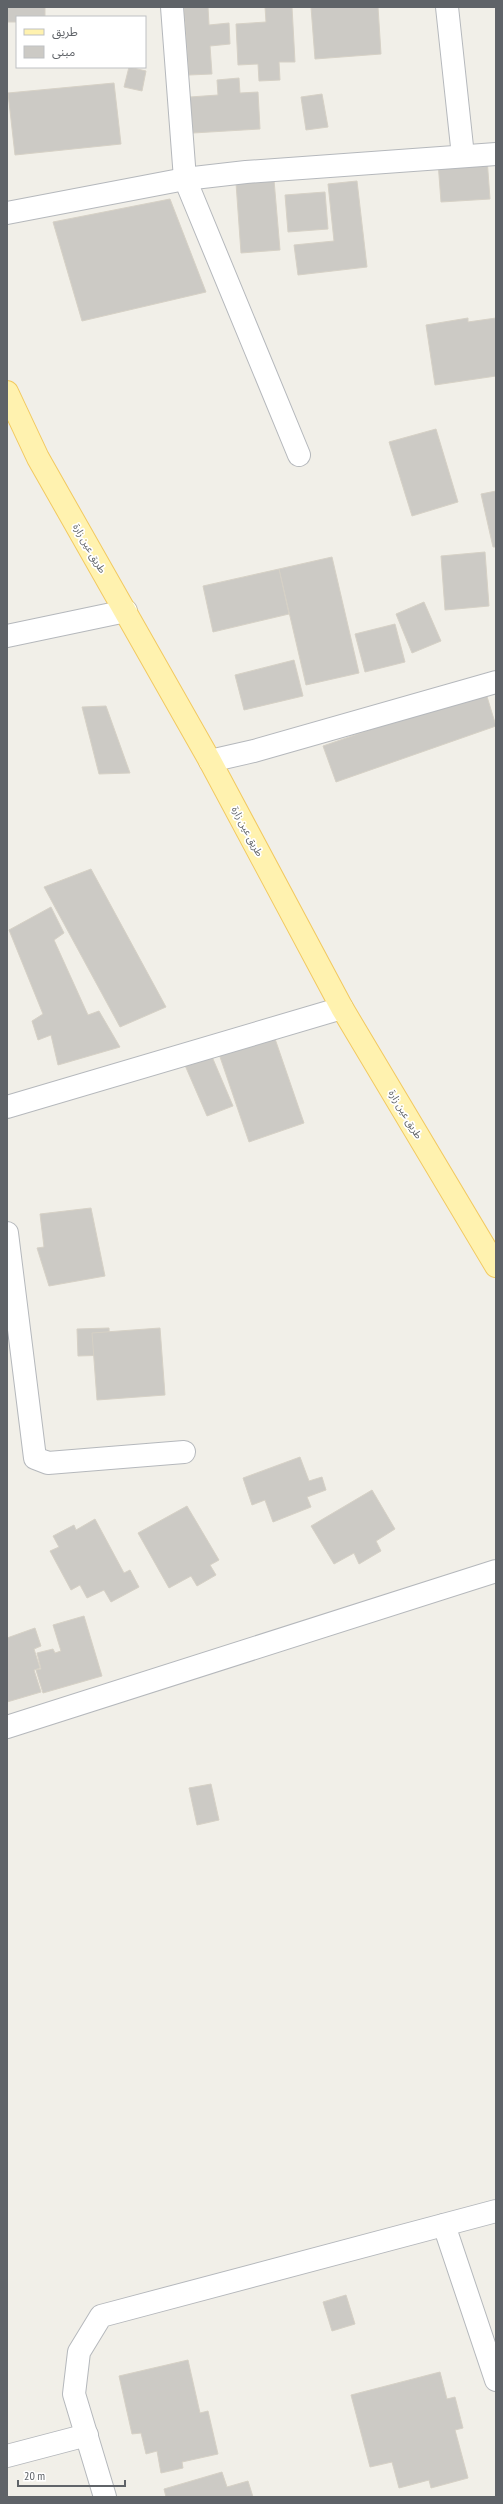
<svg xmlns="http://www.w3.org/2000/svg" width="503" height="2504" font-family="'PT Sans Narrow','Noto Sans Arabic',sans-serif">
<rect width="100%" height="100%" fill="#f1efe8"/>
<g fill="#cccac5" stroke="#d6d1c6">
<path d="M7,7h38v10h-28v5h-10z"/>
<path d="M184,7h24l1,18 20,-2 1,21 -20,2 2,28 -23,1z"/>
<path d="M265,7h27l3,55h-16l1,18 -21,1 -1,-17 -20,1 -2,-41 30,-2z"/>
<path d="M311,7h67l3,47 -66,5z"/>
<path d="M129,67l17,4 -4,20 -18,-4z"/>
<path d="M239,78l1,15 18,-1 2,37 -67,4 -3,-36 28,-2 -1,-15z"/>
<path d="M114,83l7,61 -106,11 -7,-62z"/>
<path d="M322,94l6,33 -22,3 -5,-33z"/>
<path d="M487,158l3,41 -49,3 -3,-40z"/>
<path d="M274,180l6,70 -39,3 -5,-70z"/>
<path d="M357,181l10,86 -69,8 -4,-30 40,-4 -6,-57z"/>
<path d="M325,192l3,37 -40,3 -3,-37z"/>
<path d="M170,199l36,93 -124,29 -29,-99z"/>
<path d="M468,318v4l28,-4v58l-61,9 -9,-60z"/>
<path d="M436,429l22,73 -46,14 -23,-74z"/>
<path d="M496,491v56h-3l-12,-53z"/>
<path d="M485,552l4,54 -44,4 -4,-54z"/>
<path d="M332,557l27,116 -53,12 -27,-116z"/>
<path d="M279,569l10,45 -76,18 -10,-46z"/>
<path d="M424,602l17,39 -29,12 -16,-39z"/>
<path d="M395,624l10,38 -40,10 -10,-38z"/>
<path d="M294,660l9,36 -59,14 -9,-35z"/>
<path d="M485,690l11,36 -160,56 -13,-36z"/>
<path d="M106,706l24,67 -31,1 -17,-67z"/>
<path d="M91,869l75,138 -46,20 -76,-140z"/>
<path d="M51,907l13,26 -10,7 34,75 11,-4 21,36 -62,18 -7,-30 -13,5 -6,-19 11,-7 -34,-84z"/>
<path d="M272,1030l32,93 -55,19 -32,-94z"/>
<path d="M210,1052l23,54 -26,10 -23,-53z"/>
<path d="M91,1208l14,68 -56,10 -12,-38 7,-1 -4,-33z"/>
<path d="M109,1328l1,27 -32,1 -1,-27z"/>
<path d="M160,1328l5,67 -68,5 -5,-67z"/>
<path d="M300,1457l9,24 13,-4 4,13 -19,7 4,10 -38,15 -8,-22 -13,5 -9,-27z"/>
<path d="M372,1490l23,39 -19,12 5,10 -22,13 -5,-11 -20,11 -23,-38z"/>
<path d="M187,1506l32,54 -9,5 6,10 -19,11 -6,-10 -22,12 -31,-55z"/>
<path d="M95,1519l29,54 6,-3 9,17 -28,15 -7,-12 -17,8 -7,-13 -9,5 -21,-39 9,-4 -6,-11 21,-11 2,5z"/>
<path d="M84,1616l18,60 -59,17 -7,-23 5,-1 -4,-16 16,-4 2,4 6,-2 -8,-26z"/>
<path d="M35,1628l6,18 -7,3 6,19 -6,2 7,22 -34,10v-64z"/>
<path d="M211,1784l8,36 -22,5 -8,-37z"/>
<path d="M346,2295l9,29 -23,7 -9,-29z"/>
<path d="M188,2360l12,53 8,-2 10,43 -36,8 1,6 -22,5 -4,-22 -11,3 -5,-21 -9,1 -13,-58z"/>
<path d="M440,2372l7,27 8,-2 8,31 -8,2 13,48 -37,10 -2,-8 -30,8 -7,-26 -22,5 -19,-72z"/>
<path d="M222,2472l5,15 21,-6 5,16h-87l-2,-8z"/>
</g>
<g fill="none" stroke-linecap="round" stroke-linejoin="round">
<g stroke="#b5b8bc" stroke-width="24">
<g id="minor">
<path d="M172,7l13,172 114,276"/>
<path d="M447,7l16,149"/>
<path d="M7,213l178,-34 61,-7 250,-18"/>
<path d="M7,636l119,-25"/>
<path d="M210,761l44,-10 242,-69"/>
<path d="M7,1107l335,-99"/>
<path d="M7,1233l28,225 13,5 136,-11"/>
<path d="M7,1727l489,-156"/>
<path d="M444,2225l52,155"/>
<path d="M7,2456l80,-21"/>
<path d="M105,2497l-31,-103 5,-42 22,-36 395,-105"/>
</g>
</g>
<g stroke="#f2c960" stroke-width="24">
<path id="major" d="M7,392l31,66 172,303 132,247 154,258"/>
</g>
<use href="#minor" stroke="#fff" stroke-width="22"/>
<use href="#major" stroke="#fff2af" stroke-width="22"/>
</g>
<g text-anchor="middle" stroke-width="3.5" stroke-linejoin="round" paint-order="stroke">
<g font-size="10" fill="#5f6368" stroke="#fff">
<text transform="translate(90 548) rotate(60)" y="4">طريق عين زارة</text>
<text transform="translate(248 831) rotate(62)" y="4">طريق عين زارة</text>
<text transform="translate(406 1114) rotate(59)" y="4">طريق عين زارة</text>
</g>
</g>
<rect width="503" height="2504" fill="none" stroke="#5f6368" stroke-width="16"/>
<rect x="16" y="16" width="130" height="52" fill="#ffffff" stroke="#bfc1c3"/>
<rect x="24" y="29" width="20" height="6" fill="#fff2af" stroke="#bfc1c3"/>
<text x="52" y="36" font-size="12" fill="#5f6368">طريق</text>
<rect x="24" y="46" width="20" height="12" fill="#cccac5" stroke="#bfc1c3"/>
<text x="52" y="56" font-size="12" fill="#5f6368">مبنى</text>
<path d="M18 2480v6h107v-6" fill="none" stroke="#5f6368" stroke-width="2"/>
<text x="24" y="2480" font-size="12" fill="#5f6368" stroke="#ffffff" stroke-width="3" paint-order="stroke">20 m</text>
</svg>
